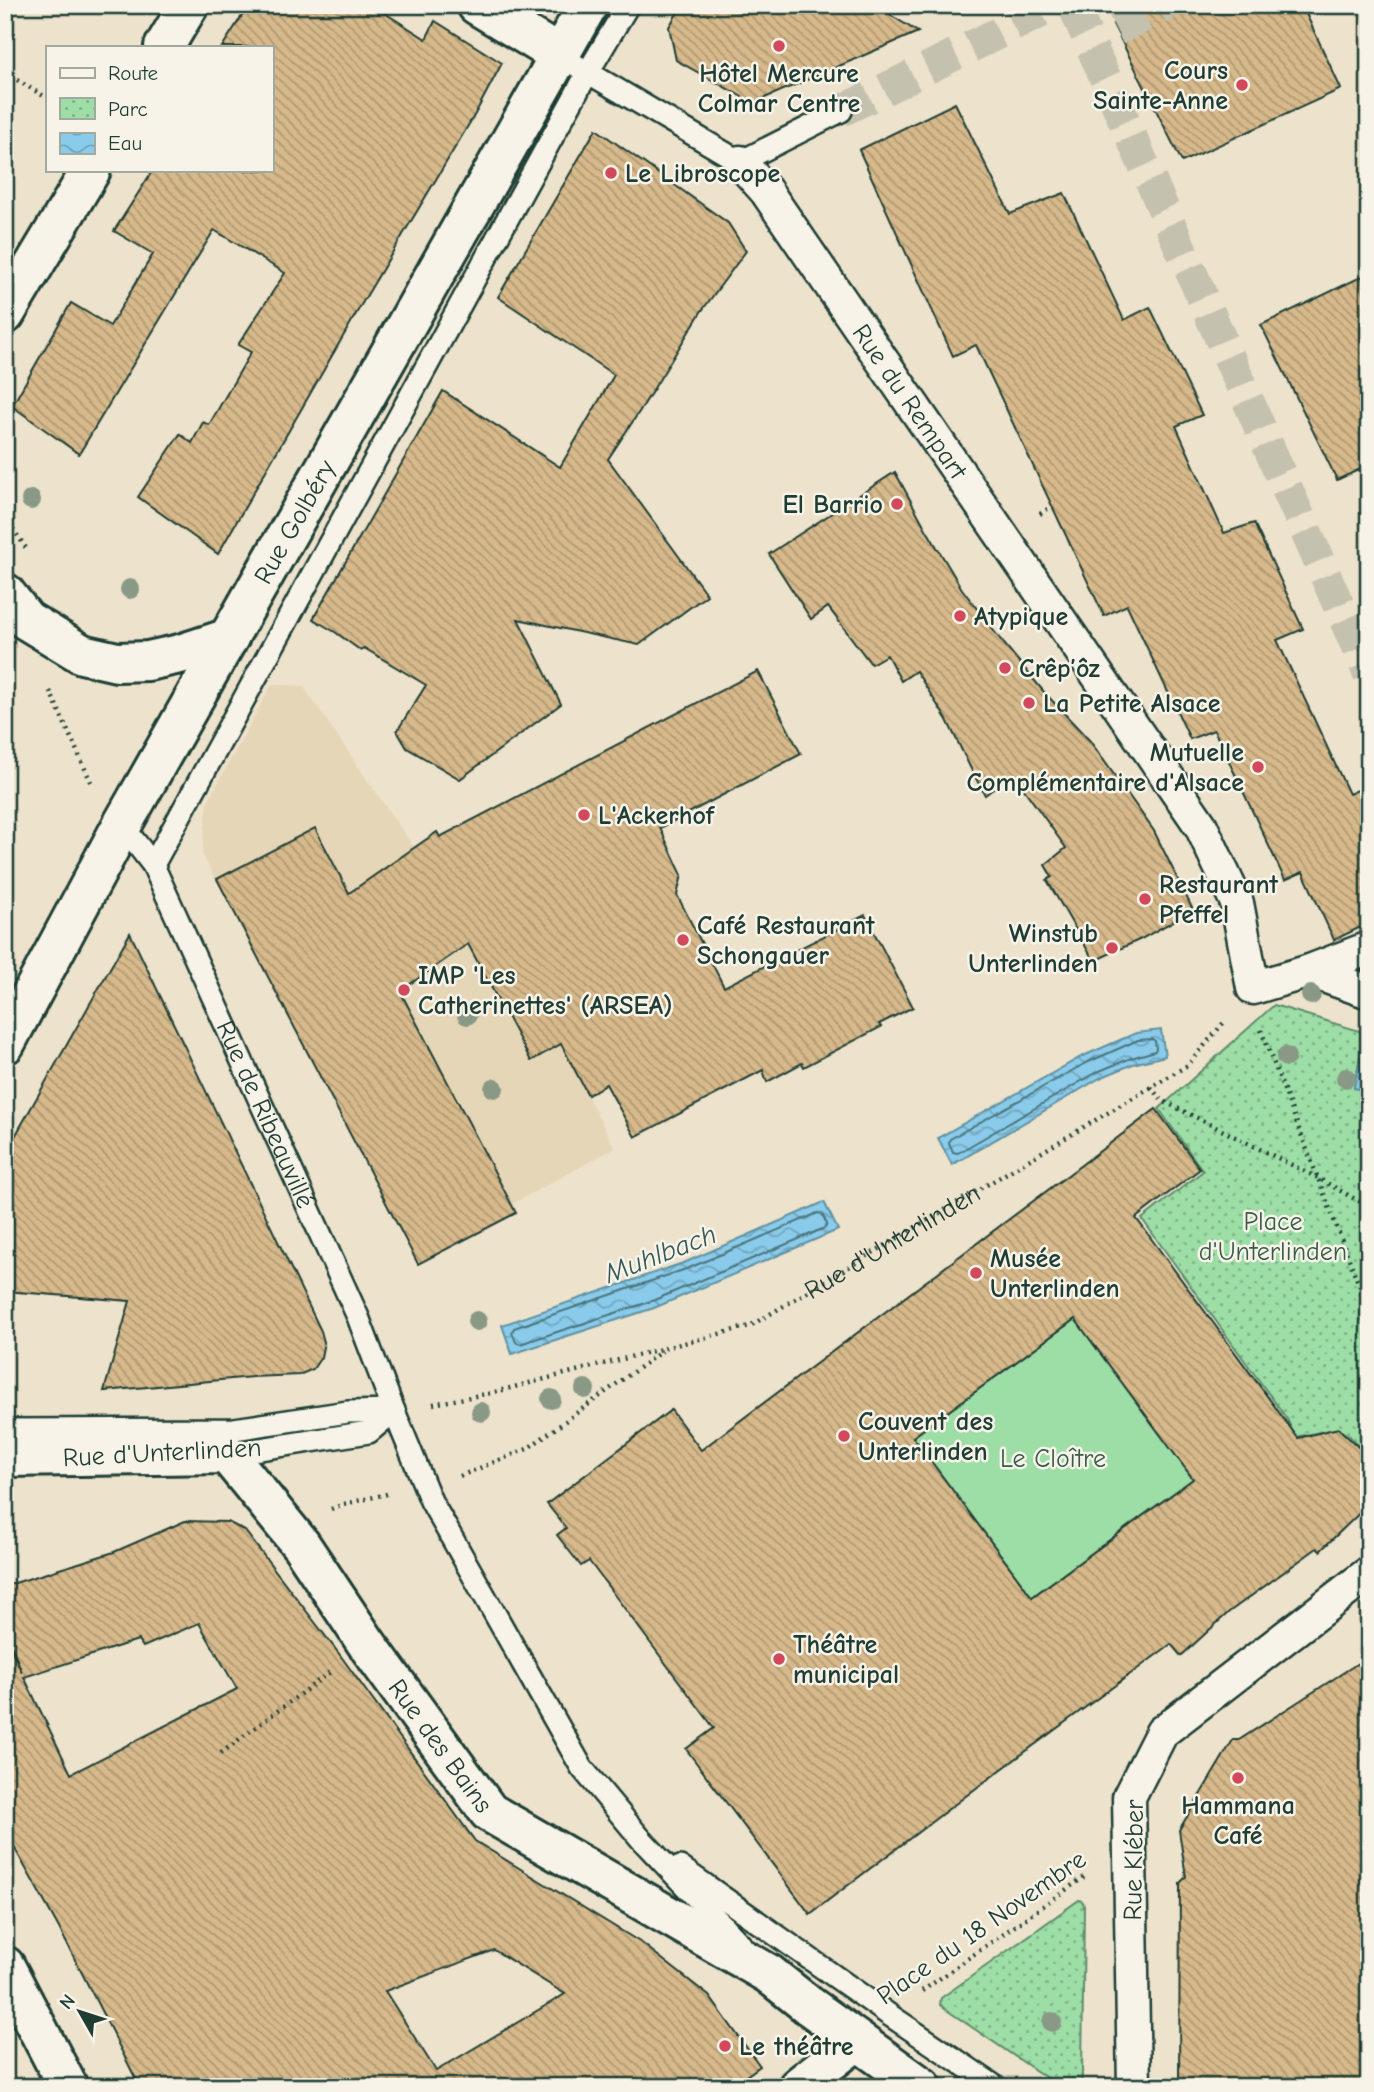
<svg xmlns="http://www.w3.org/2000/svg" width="1374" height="2092" font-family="'Comic Neue',sans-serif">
<defs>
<pattern id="park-dots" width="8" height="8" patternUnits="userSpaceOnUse" patternTransform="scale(1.75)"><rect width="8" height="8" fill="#9ddda6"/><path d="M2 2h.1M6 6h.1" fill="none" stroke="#7fb488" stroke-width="1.8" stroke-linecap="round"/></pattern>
<pattern id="water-waves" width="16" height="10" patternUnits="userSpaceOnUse" patternTransform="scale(1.75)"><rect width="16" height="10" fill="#8acbeb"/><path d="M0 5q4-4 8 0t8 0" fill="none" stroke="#70a6bf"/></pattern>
<pattern id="building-back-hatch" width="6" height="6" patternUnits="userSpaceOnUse" patternTransform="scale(1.75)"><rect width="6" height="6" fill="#d7b98b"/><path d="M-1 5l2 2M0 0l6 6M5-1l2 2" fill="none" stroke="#ae9872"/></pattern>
</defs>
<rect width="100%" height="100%" fill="#ede2cc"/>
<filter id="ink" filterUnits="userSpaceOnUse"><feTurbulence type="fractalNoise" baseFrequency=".0143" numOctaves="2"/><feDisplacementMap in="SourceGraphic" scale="14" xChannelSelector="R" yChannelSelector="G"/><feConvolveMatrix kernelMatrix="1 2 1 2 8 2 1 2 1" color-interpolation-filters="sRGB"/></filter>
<g filter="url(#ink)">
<path fill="#e6d6b8" d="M272,684l31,2 173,252 22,-12 117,222 -103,56 4,9 -98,51 -216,-410 6,-53z"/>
<g fill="url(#park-dots)" stroke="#5e8d6d" stroke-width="2">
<path d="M1274,1005l95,29v25l-9,-2 -6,31 15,3v368l-20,-24 -14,-6 -40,8 -8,-18 -145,-200 61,-48 -44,-62z"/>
<path d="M1079,1900l4,2 1,4 -2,170 -1,11h-21l-115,-78 -5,-4 1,-7z"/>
</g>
<path fill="#9ddda6" stroke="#5e8d6d" stroke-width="2" d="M1075,1319l118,160 -161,118 -119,-160z"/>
<g fill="url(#water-waves)" stroke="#5f92a2" stroke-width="2">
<path d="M1161,1030l4,26 -32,8 -33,14 -148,87 -14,-27 143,-81 55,-24z"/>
<path d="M1360,1057l9,2v32l-15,-3z"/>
<path d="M824,1202l14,28 -184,78 -142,46 -10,-29 184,-63z"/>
</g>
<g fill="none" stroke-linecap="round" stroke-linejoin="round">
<g stroke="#4a767d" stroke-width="2">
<path d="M1152,1039l3,2 1,7 -1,3 -24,7 -34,14 -139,81 -5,-1 -4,-9 1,-4 134,-75 54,-24z"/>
<path d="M818,1213l4,1 5,10 -2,4 -173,73 -132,43 -4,-2 -4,-10 2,-4 175,-60z"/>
</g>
</g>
<g fill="url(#building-back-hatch)" stroke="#1f3d34" stroke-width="2" fill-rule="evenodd">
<path d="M249,5h123l54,34 9,-18 67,42 -27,51 -111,186 -146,254 -80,-57 42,-63 12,9 11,-21 6,3 42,-73 -13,-7 47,-72 -71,-43 -135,224 -67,-48 59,-103 39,23 43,-72 -39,-23 39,-61h118v-123h-49z"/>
<path d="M682,5h192l44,27 -165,71 -77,-43 -7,-33z"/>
<path d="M1152,5h150l39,84 -159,73 -69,-138z"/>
<path d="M955,103l55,111 54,-21 60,127 26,-13 52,108 -26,11 48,107 30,-10 49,106 -26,11 72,154 20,-9v138l-35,17 -31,-68 -18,8 -71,-150 -24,9 -63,-134 -23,11 -128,-271 -23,11 -94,-206z"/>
<path d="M596,129l132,94 18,28 -45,61 -58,94 -35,53 99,136 -68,50 -121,-26 43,85 -101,75 -53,-31 -10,-17 29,-46 -62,-37 -4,2 -25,-18 -22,-13 130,-228 117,76 54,-92 -116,-78z"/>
<path d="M1369,273v192l-32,15 -76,-155z"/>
<path d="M895,472l31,57 36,60 38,50 44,53 46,49 64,90 39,79 -52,29 -47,22 -47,-81 5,-3 -7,-12 21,-17 -53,-74 -28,21 -12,-22 -26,-53 -31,-49 -15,10 -14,-26 -16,9 -43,-57 -17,12 -42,-65z"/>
<path d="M758,671l43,83 -141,74 22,47 -5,20 47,92 141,-72 48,92 -34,17 2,3 -77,40 -2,-4 -35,19 -4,-12 -128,67 -29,-53 -18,11 -27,-51 -30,17 -63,-117 -68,47 116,222 -98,51 -201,-385 98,-51 34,65 88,-61 3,5z"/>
<path d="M130,933l191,398 3,11 -3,15 -8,12 -14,6 -47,2 -148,14 26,-90 -125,-10v-137z"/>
<path d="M1156,1109l44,60 -64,49 162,220 40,-10 31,29v47l-49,47 -3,-3 -88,64 -48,44 -10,-12 -192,142 -169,128 -124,-165 28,-21 -125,-167 -8,5 -24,-31 9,-7 -19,-24 124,-94 30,40zM1075,1319l118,160 -161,118 -119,-160z"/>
<path d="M185,1521l43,1 17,9 95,124 135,186 168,103 66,52 51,70 -29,21h-591l-81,-159 -54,-97v-195l17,36 -17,-43v-43l109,-34zM199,1623l38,66 -166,85 -47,-97 114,-37 5,7zM494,1950l71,44 -129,77 -51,-80z"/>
<path d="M1369,1656v431h-190l1,-204 6,-6 -7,-47 54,-90h6z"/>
</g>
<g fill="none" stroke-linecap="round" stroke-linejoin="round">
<g stroke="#c4c1ae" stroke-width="32" stroke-dasharray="32 16" stroke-linecap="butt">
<path d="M1073,5l296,669"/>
<path d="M1116,30l51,-25"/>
<path d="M841,111l214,-106"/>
</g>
<g stroke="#1f3d34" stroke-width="26">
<g id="service">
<path d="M577,66l163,96 101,-51"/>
<path id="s2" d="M122,825l31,40 205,452 36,94 37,90 151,267 59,71 100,106"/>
<path d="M153,865l435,-793 40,-67"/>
<path d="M5,1430l229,-1 114,-17 46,-1"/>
<path d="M227,1454l142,-22 25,-21"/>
<path d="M680,1867l208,147 108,73"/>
</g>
</g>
<g stroke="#1f3d34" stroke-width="37">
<g id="pedestrian">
<path id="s3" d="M740,162l26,29 435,635 36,77 16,85 57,-17 59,21"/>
<path d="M1310,971l59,-23"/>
<path d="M1134,2087l-5,-290 33,-65 207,-159"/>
</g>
</g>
<g stroke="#1f3d34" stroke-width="44">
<g id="minor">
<path d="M477,5l82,50"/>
<path d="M164,47l25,-42"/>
<path d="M5,314l86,-144"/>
<path d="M5,1966l63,121"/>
<path d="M798,2087l58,-46"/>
</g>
</g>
<g stroke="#1f3d34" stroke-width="44">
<g id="tertiary">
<path d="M5,593l21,27 56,34 35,8 31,-1 32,-7 49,-16"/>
<path id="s4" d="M5,1044l117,-219 466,-820"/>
</g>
</g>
<g stroke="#1f3d34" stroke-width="44">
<g id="secondary">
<path id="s5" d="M5,1457l222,-3 74,91 66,99 122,168 280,162 39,31 114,82"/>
</g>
</g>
<g stroke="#1f3d34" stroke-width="4.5" stroke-dasharray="2 5" stroke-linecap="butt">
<path d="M5,73l42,25"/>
<path d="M1040,514l11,-7"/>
<path d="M5,517l23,34"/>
<path d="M50,691l41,91"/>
<path d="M1261,1030l108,281"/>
<path d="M1151,1087l10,13 157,78 51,29"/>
<path id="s1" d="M433,1404l58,-11 259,-67 438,-261 37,-44"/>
<path d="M460,1476l67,-27 135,-98"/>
<path d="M331,1509l13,-5 43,-10"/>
<path d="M221,1753l109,-81"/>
<path d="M922,1991l165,-116"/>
</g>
<use href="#service" stroke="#f7f3e8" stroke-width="21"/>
<use href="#pedestrian" stroke="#f7f3e8" stroke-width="32"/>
<use href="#minor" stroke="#f7f3e8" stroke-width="38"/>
<use href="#tertiary" stroke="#f7f3e8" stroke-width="38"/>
<use href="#secondary" stroke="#f7f3e8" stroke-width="38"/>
</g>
<g fill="#899985">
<circle cx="31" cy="500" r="10"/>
<circle cx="130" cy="589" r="10"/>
<circle cx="1311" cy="995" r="10"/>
<circle cx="467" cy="1015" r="10"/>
<circle cx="1286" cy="1057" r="10"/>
<circle cx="1346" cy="1078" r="10"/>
<circle cx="494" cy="1088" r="10"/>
<circle cx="477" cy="1321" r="10"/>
<circle cx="585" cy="1389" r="10"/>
<circle cx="551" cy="1399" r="10"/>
<circle cx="481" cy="1412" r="10"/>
<circle cx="1052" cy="2022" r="10"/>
</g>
</g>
<g fill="#d1495b" stroke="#f7f3e8" stroke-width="2.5">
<circle cx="779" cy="46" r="7"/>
<circle cx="1242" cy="85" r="7"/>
<circle cx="611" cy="173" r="7"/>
<circle cx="897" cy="504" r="7"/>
<circle cx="960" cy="616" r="7"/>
<circle cx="1005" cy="668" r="7"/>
<circle cx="1029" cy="703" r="7"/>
<circle cx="1258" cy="767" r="7"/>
<circle cx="584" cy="815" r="7"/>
<circle cx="1145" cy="899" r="7"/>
<circle cx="683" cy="940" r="7"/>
<circle cx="1112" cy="948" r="7"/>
<circle cx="404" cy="990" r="7"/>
<circle cx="976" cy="1273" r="7"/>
<circle cx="844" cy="1436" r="7"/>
<circle cx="779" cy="1659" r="7"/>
<circle cx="1238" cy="1778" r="7"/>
<circle cx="725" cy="2046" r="7"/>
</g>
<g text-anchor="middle" stroke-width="5" stroke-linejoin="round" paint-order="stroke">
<g font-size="26" font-weight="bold" fill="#1f3d34" stroke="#f7f3e8" text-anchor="start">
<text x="1228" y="79" text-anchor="end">Cours<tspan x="1228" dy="30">Sainte-Anne</tspan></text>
<text x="779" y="82" text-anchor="middle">Hôtel Mercure<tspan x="779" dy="30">Colmar Centre</tspan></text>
<text x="625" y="182">Le Libroscope</text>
<text x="883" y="513" text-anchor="end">El Barrio</text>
<text x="974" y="625">Atypique</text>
<text x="1019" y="677">Crêp’ôz</text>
<text x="1043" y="712">La Petite Alsace</text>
<text x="1244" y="761" text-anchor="end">Mutuelle<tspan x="1244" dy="30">Complémentaire d'Alsace</tspan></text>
<text x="598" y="824">L'Ackerhof</text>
<text x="1159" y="893">Restaurant<tspan x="1159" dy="30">Pfeffel</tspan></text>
<text x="697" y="934">Café Restaurant<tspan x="697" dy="30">Schongauer</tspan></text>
<text x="1098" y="942" text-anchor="end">Winstub<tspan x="1098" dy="30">Unterlinden</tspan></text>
<text x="418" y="984">IMP 'Les<tspan x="418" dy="30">Catherinettes' (ARSEA)</tspan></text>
<text x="990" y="1267">Musée<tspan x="990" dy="30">Unterlinden</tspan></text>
<text x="858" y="1430">Couvent des<tspan x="858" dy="30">Unterlinden</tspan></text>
<text x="793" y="1653">Théâtre<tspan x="793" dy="30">municipal</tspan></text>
<text x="1238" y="1814" text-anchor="middle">Hammana<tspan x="1238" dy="30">Café</tspan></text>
<text x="739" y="2055">Le théâtre</text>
</g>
<g font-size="26" fill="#1f3d34" stroke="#f7f3e8">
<text dy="9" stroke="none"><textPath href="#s3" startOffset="294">Rue du Rempart</textPath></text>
<text dy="9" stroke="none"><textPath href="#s4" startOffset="597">Rue Golbéry</textPath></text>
<text dy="9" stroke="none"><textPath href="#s2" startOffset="324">Rue de Ribeauvillé</textPath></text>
<text dy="9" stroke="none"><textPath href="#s1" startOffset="492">Rue d'Unterlinden</textPath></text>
<text transform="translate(162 1452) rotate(-3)" y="9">Rue d'Unterlinden</text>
<text dy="9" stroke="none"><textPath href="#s5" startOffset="584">Rue des Bains</textPath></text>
<text transform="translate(1133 1860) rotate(-89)" y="9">Rue Kléber</text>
<text transform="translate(981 1927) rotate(-35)" y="9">Place du 18 Novembre</text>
</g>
<g font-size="26" fill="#385d4b" stroke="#f7f3e8">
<text x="1273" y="1230">Place<tspan x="1273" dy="30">d'Unterlinden</tspan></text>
<text x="1053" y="1467">Le Cloître</text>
</g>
<g font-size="28" font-style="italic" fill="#345959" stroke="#f7f3e8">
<text transform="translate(660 1253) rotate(-21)" y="10">Muhlbach</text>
</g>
</g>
<rect width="1374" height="2092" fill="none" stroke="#f7f3e8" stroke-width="28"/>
<rect x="14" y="14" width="1346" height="2064" fill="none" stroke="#1f3d34" stroke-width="2.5" filter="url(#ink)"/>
<rect x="46" y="46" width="228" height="126" fill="#f7f3e8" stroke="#a1aaa0" stroke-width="2"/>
<rect x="60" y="68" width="35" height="10" fill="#f7f3e8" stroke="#a1aaa0" stroke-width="2"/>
<text x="108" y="80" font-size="21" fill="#1f3d34">Route</text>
<rect x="60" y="98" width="35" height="21" fill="url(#park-dots)" stroke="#a1aaa0" stroke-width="2"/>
<text x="108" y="116" font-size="21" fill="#1f3d34">Parc</text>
<rect x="60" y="133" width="35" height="21" fill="url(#water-waves)" stroke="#a1aaa0" stroke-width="2"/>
<text x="108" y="150" font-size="21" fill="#1f3d34">Eau</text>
<g transform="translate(80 2012) rotate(309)" stroke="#f7f3e8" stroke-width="5" paint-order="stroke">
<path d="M0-5L12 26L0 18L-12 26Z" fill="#1f3d34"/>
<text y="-10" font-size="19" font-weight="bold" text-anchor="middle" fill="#1f3d34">N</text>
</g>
</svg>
